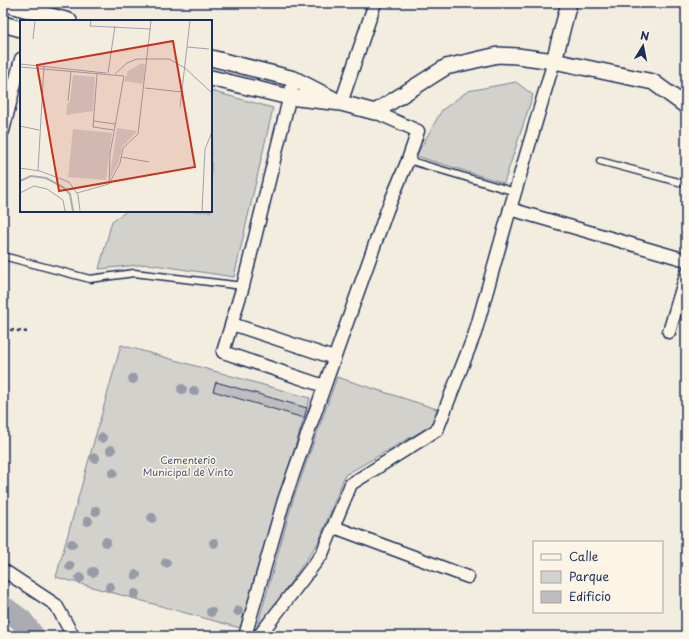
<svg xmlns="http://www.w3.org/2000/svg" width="689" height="639" font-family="'Playpen Sans',sans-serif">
<rect width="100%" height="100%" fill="#f3ede0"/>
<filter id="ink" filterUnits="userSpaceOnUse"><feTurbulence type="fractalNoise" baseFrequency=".025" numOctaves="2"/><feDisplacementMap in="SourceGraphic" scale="8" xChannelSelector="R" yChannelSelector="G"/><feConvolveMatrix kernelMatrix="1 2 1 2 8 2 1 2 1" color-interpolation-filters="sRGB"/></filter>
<g filter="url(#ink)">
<g fill="#d3d1cc" stroke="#778095">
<path d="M516,82l17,13 -29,88 -88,-27 26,-46 26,-19z"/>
<path d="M211,91l62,17 -39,169 -86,-13 -49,5 13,-48 15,-10h84z"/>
<path d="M121,345l189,53 -70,230 -184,-51z"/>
<path d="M337,377l100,32 -5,16 -87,50 -26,66 -64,93 38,-134z"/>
</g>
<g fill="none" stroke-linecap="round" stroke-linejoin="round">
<path stroke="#a9acb3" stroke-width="23" d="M3,607l18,13 12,16"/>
</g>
<path fill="#bebec0" stroke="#1b2f5e" d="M216,382l91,26 -3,10 -91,-27z"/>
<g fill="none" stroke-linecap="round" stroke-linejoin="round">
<g stroke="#1b2f5e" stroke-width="9">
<g id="service">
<path d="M408,160l107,32"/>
<path d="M600,161l86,23"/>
<path d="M3,256l87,23 44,-6 109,13"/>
</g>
</g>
<g stroke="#1b2f5e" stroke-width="15">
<g id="minor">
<path d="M294,79l-51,207 -20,66 101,34"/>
<path d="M341,103l34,-100"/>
<path d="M3,131l18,-72"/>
<path d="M510,209l176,51"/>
<path d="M232,324l102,34"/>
<path d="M669,332l17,-57"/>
<path d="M334,527l134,50"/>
<path d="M3,570l53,35 17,31"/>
<path d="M245,636l39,-136 103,-290 21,-50 10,-29 -43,-19"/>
<path d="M259,636l63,-82 29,-70 86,-54 38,-97 35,-124 44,-148"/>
</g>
</g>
<g stroke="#1b2f5e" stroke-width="18">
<g id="tertiary">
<path d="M3,3l66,18"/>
<path d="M3,24l18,5"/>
<path d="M211,58l83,21 39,20"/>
<path d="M554,61l15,-58"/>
<path d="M211,78l78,19 52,6 34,9 71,-45 52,-12 19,1 37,5 99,21 33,24"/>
</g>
</g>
<path stroke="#1b2f5e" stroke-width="2.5" stroke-dasharray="4 3" stroke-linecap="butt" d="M3,329l24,3"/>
<use href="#service" stroke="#fcf5e5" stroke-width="6"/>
<use href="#minor" stroke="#fcf5e5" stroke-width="12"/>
<use href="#tertiary" stroke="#fcf5e5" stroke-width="15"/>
</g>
<g fill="#969ba8">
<circle cx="133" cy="379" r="5"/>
<circle cx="182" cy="389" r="5"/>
<circle cx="194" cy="391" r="5"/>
<circle cx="102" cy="438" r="5"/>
<circle cx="111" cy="450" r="5"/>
<circle cx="95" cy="458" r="5"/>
<circle cx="113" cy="473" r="5"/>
<circle cx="96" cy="511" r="5"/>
<circle cx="152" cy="518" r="5"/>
<circle cx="88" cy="521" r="5"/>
<circle cx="106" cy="542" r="5"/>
<circle cx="214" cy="543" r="5"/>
<circle cx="72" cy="544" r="5"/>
<circle cx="166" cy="563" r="5"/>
<circle cx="70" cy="566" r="5"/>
<circle cx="93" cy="572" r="5"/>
<circle cx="136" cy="575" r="5"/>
<circle cx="80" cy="578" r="5"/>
<circle cx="110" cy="587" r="5"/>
<circle cx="135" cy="594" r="5"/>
<circle cx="238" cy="611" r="5"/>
<circle cx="211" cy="612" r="5"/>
</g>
</g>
<g text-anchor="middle" stroke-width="3" stroke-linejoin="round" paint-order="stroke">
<g font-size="10" fill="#49587a" stroke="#fcf5e5">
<text x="188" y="464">Cementerio<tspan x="188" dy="12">Municipal de Vinto</tspan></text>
</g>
</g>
<g transform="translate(20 20)">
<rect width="192" height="192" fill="#f3ede0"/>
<path d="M122,43l3,2 -2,19 -19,-3 4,-10zM53,55l22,2 -2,34 -27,4 1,-10 3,-4zM97,108l20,3 -15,16 -3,14 -10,20zM53,109l39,4 -6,47 -38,-3z" fill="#d3d1cc"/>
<path fill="none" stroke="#a9acb3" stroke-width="2" d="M0,161l11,-5 15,2 17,9 7,7 3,17"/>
<path fill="none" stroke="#9da1ac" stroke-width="1" d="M71,1l-1,5 61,3M13,19l2,-18M167,27l22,2M0,44l86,9M0,47l104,9 -14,78 -1,30M88,53l7,-47M77,54l-4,53 21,3M95,54l12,-11 10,-4h32l16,9 27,25M125,68l37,4M48,81l3,-29M160,87l10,-86M74,101l21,3M0,106l19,4M101,137l28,5M0,148l20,3 29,11 9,13 2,16M18,150l6,-104M0,173l14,-7 13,3 16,11 2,11M57,173l32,-9 11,-21 3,-15 15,-14 13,-113M182,191l3,-62 7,-17"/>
<path fill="#c8321e" fill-opacity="0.15" stroke="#c8321e" stroke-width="2" d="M153,21l22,126 -136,24 -22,-126z"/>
<rect width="192" height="192" fill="none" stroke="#1b2f5e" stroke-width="2"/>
</g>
<rect width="689" height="639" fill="none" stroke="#fcf5e5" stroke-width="16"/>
<rect x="8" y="8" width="673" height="623" fill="none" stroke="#1b2f5e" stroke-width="1.5" filter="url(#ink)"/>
<rect x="533" y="541" width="130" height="72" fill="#fcf5e5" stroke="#a2a6af"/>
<rect x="541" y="554" width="20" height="6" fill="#fcf5e5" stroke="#a2a6af"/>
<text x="569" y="561" font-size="12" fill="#1b2f5e">Calle</text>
<rect x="541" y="571" width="20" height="12" fill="#d3d1cc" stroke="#a2a6af"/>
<text x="569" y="581" font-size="12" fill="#1b2f5e">Parque</text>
<rect x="541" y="591" width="20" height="12" fill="#bebec0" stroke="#a2a6af"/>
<text x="569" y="601" font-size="12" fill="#1b2f5e">Edificio</text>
<g transform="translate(643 46) rotate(10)" stroke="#fcf5e5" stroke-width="3" paint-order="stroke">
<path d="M0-3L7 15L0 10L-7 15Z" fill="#1b2f5e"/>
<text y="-6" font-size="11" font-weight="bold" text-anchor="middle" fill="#1b2f5e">N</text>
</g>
</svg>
